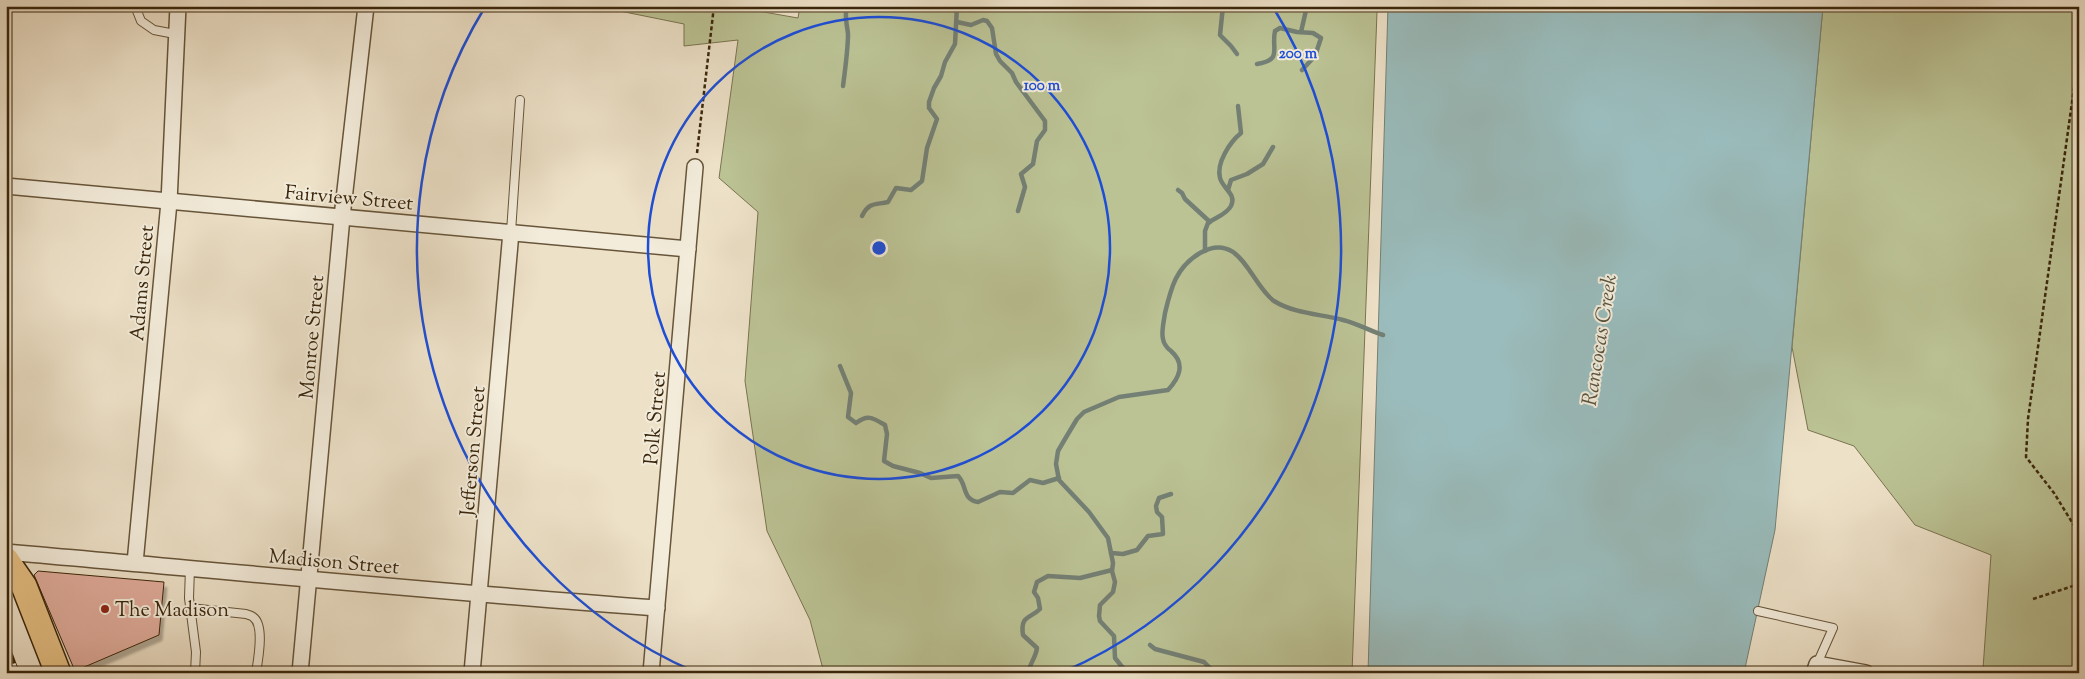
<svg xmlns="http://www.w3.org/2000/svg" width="2085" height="679" font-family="'Sorts Mill Goudy',serif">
<defs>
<filter id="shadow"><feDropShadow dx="3" dy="5.5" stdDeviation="1" flood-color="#0004"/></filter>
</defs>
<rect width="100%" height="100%" fill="#ede1c8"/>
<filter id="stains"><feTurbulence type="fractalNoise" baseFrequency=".004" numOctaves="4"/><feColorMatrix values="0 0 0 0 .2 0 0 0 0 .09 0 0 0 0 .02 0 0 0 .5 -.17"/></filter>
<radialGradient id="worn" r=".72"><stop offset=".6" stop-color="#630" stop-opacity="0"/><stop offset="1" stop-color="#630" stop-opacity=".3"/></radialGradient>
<g fill="#bbc294" stroke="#7a7450">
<path d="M595,6h134l69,12 2,-12h575l2,6 -25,661h-528l-14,-53 -43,-89 -22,-150 13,-169 -39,-34 19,-138 -54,6v-22z"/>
<path d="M1823,6h256v667h-80l-16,-4 8,-114 -76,-30 -61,-79 -46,-16 -16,-83z"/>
</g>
<path fill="#9abcbc" stroke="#748075" d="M1388,6h435l-48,524 -31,143h-376z"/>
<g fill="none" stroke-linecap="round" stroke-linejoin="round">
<g stroke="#748075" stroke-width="4.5">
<path d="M675,6h13"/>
<path d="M732,6c19,4 36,5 55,0"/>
<path d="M849,6c11,3 47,5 57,0"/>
<path d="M1223,6l-3,29 11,11 6,8"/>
<path d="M957,22l14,3 12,-5 4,1 5,7 4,26 4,7 12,12 4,9 29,39v9l-8,11 -4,23 -12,10 4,13 -7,24"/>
<path d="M1301,32l6,-26"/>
<path d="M1257,64c26,-4 14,-15 18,-33l5,-3 17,4 16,1 8,5 -6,18 -13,14"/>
<path d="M843,86c2,-15 5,-37 5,-52 -1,-11 -4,-16 -1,-28"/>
<path d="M1178,190l4,3 3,6 25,23"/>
<path d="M1228,190l3,-10 16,-6 16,-10 10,-17"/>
<path d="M862,216c7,-14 13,-11 26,-14l8,-14 15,2 11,-9 5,-33 10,-29 -8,-11v-6l5,-14 7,-12 4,-14 10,-18 2,-38"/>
<path d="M1205,251v-20l3,-8c8,-6 18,-8 23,-17 6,-12 -8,-17 -11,-28 -4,-15 10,-36 21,-45l-3,-27"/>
<path d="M840,366l11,27 -3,24 8,6c12,-9 17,-5 29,2l2,9 -3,27 9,5 27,7 11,5 27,-2c9,8 4,24 20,26l22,-10 13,1 17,-13 13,3 16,-5"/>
<path d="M1111,553l12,1 14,-4 11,-14 15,-2 -1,-17 -5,-5 -1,-6 3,-8 12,-4"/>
<path d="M1150,645l5,4 49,13 11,11"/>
<path d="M1028,673c2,-10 8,-16 9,-25l-14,-13c-3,-20 7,-16 17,-26l-2,-11 -4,-6 3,-10 11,-6 32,2 32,-8"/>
<path d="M1127,673l-12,-15 -1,-22 -14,-15 -1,-5 1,-11 13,-13 2,-10 -3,-11 1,-8 -5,-25 -19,-26 -30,-32 -3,-16 2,-13 7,-12 12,-20 7,-7 35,-15 49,-7c11,-12 18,-26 3,-39 -4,-3 -7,-6 -8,-12 -2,-7 1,-18 2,-26 6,-25 11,-46 35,-60 41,-23 50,31 74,48 21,13 47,13 69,19 13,3 27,11 40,15"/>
</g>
</g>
<path fill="#e0ac9c" stroke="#3a260b" filter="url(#shadow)" d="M38,571l126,11 -5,53 -84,36 -41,-96z"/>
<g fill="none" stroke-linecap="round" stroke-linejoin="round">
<g stroke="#67553a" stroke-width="10">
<g id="service">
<path d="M135,6l6,15 13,9 21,4"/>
<path d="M511,232l9,-132"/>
<path d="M190,568l-1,30 7,54 -1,21"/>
<path d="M190,608l56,6c2,1 5,1 7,3 12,8 5,43 3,56"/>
<path d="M1758,611l75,17 -16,36"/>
</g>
</g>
<g stroke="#67553a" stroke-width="18">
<g id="minor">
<path d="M6,186l682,63"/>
<path d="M6,552c217,19 434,40 651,56"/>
<path d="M135,563l34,-361 9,-196"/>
<path d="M300,673l42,-456 24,-211"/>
<path d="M472,673l39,-441"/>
<path d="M651,673l44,-506"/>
<path d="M1814,673l3,-9 49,9"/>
</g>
</g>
<g stroke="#3a260b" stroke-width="28">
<path id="primary" d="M6,560l18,26 34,87"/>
</g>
<g stroke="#3a260b" stroke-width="2.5" stroke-dasharray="4 2.5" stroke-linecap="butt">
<path d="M697,153l17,-147"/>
<path d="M2033,599l43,-14 2,-53 -24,-39 -28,-36 2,-38 51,-367"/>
</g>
<use href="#service" stroke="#f3ecdb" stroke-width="8"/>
<use href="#minor" stroke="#f3ecdb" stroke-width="15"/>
<use href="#primary" stroke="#e6c084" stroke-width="25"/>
<g stroke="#3a260b" stroke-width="5.5">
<path id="rail" d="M6,643l11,30"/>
</g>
<use href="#rail" stroke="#f3ecdb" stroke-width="4" stroke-dasharray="11" stroke-linecap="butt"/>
</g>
<g fill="none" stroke="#1d4ed8" stroke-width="2.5">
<circle cx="879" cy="248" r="231"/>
<path d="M695 672A462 462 0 0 1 485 7M1273 7A462 462 0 0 1 1063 672"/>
</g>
<circle fill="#8f2418" stroke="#f3ecdb" stroke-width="2" cx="105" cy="609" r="5"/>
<g text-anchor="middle" stroke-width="4" stroke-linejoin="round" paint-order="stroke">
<g font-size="20" fill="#3a260b" stroke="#f3ecdb">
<text transform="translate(349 197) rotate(5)" y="7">Fairview Street</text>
<text transform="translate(141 283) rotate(-85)" y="7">Adams Street</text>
<text transform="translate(311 337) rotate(-85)" y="7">Monroe Street</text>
<text transform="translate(654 418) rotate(-85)" y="7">Polk Street</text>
<text transform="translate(472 451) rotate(-85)" y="7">Jefferson Street</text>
<text transform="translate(334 561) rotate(5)" y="7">Madison Street</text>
</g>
<g font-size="20" fill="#3a260b" stroke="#f3ecdb" text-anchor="start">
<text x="115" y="616">The Madison</text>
</g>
<g font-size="21" font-style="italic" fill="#575340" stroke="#f3ecdb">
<text transform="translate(1599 340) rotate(-81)" y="7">Rancocas Creek</text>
</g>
</g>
<circle cx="879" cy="248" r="8" fill="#1d4ed8" stroke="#f3ecdb" stroke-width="2.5"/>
<g font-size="15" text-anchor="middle" font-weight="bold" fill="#1d4ed8" stroke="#f3ecdb" stroke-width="4" stroke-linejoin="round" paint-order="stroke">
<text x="1298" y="58">200 m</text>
<text x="1042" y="90">100 m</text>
</g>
<rect width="2085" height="679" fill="none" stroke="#ede1c8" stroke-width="25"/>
<rect x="8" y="8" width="2070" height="664" fill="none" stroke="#3a260b" stroke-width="2.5"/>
<rect x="12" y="12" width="2060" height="654" fill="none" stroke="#3a260b"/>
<rect width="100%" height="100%" filter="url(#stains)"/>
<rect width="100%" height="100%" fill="url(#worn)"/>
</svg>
